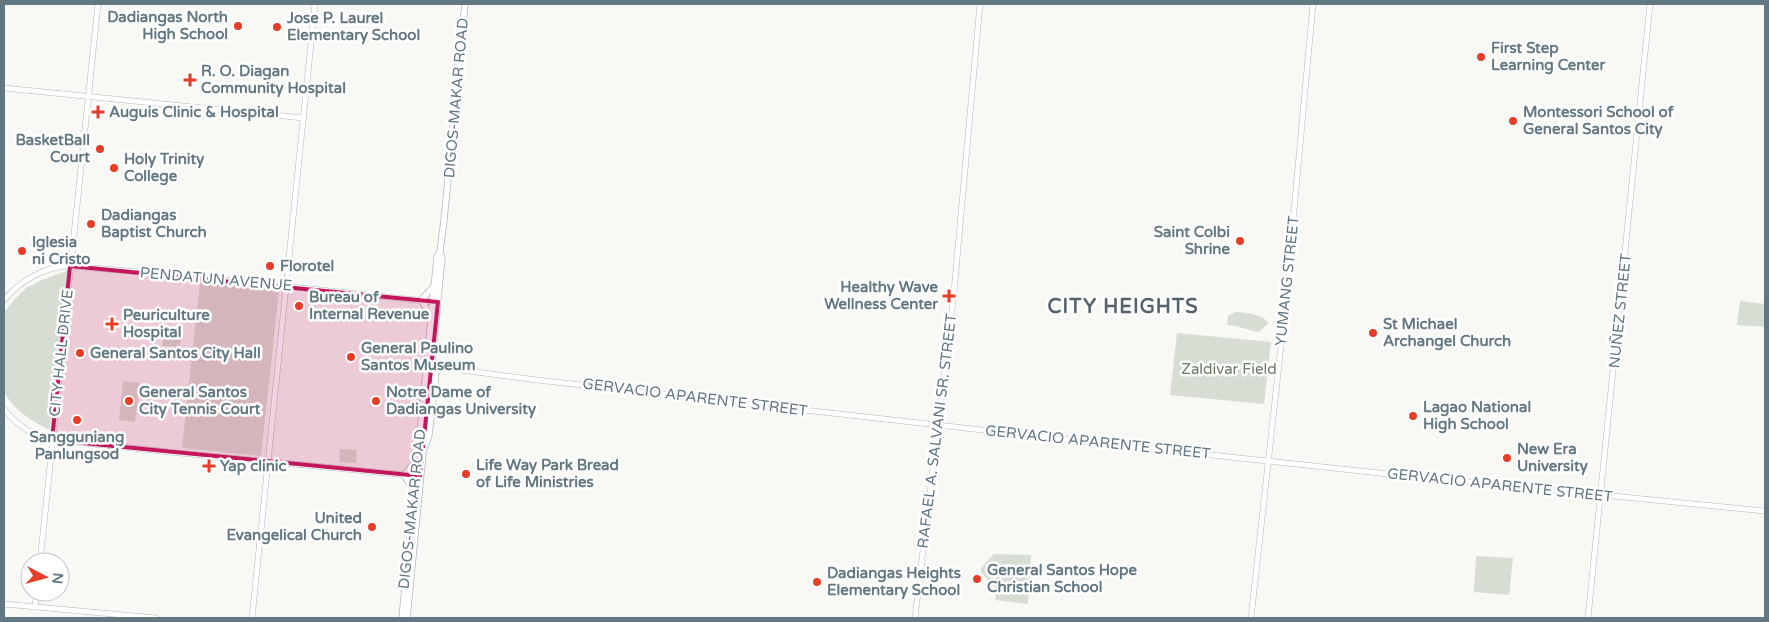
<svg xmlns="http://www.w3.org/2000/svg" width="1769" height="622" font-family="'Varela Round',sans-serif">
<rect width="100%" height="100%" fill="#f8f8f5"/>
<g fill="#d8ddd4">
<path d="M67,271l-17,159c-19,-9 -35,-19 -46,-38v-78l1,-3 10,-12 11,-11 16,-8z"/>
<path d="M200,283l79,8 -18,165 -79,-8z"/>
<path d="M1740,301l25,3v23l-28,-2z"/>
<path d="M1235,312c13,1 25,1 34,11l-10,9c-12,-2 -19,-6 -32,-7l1,-9z"/>
<path d="M1177,333l94,9 -7,62 -94,-9z"/>
<path d="M163,337l18,1 -1,9 -18,-1z"/>
<path d="M123,381l17,2 -5,39 -16,-2z"/>
<path d="M340,449l17,1 -1,13 -17,-1z"/>
<path d="M994,554l37,1 -3,49 -33,-4 2,-10 -16,-18v-4z"/>
<path d="M1476,556l37,2 -4,37 -35,-3z"/>
</g>
<g fill="none" stroke-linecap="round" stroke-linejoin="round">
<g stroke="#b1b9bd" stroke-width="6">
<g id="secondary">
<path d="M4,88l299,30"/>
<path d="M4,300c16,-19 41,-34 66,-34l127,11 238,25"/>
<path d="M431,366l106,14 507,57 354,38 367,36"/>
<path d="M4,409c10,13 26,25 42,30l134,14 239,23"/>
<path d="M40,562l58,-558"/>
<path d="M4,604l152,14"/>
<path d="M35,607l2,-15"/>
<path d="M252,618l63,-614"/>
<path d="M915,618l39,-326 26,-288"/>
<path d="M1251,618l33,-299 29,-315"/>
<path d="M1588,618l62,-614"/>
</g>
</g>
<g stroke="#b2b9bc" stroke-width="7">
<g id="primary">
<path d="M432,316l-11,-16 12,-13"/>
<path d="M425,447l4,-12 7,-62 4,-6"/>
<path d="M414,490l-10,-15 12,-14"/>
<path d="M402,618l35,-361 3,-5 4,-32 21,-216"/>
<path d="M407,618l35,-360 -2,-6"/>
</g>
</g>
<use href="#secondary" stroke="#fff" stroke-width="5"/>
<use href="#primary" stroke="#fff" stroke-width="5.5"/>
</g>
<path fill="#c2185b" fill-opacity="0.2" stroke="#c2185b" stroke-width="4" stroke-linejoin="round" d="M70,266l368,36 -18,174 -368,-36z"/>
<g fill="#e73d26" stroke="#fff" stroke-width="2">
<circle cx="238" cy="26" r="5"/>
<circle cx="277" cy="27" r="5"/>
<circle cx="1481" cy="57" r="5"/>
<path d="M187.5 72.5h5v5h5v5h-5v5h-5v-5h-5v-5h5z"/>
<path d="M95.5 104.5h5v5h5v5h-5v5h-5v-5h-5v-5h5z"/>
<circle cx="1513" cy="121" r="5"/>
<circle cx="100" cy="149" r="5"/>
<circle cx="114" cy="168" r="5"/>
<circle cx="91" cy="224" r="5"/>
<circle cx="1240" cy="241" r="5"/>
<circle cx="22" cy="251" r="5"/>
<circle cx="270" cy="266" r="5"/>
<path d="M946.5 288.5h5v5h5v5h-5v5h-5v-5h-5v-5h5z"/>
<circle cx="299" cy="306" r="5"/>
<path d="M109.5 316.5h5v5h5v5h-5v5h-5v-5h-5v-5h5z"/>
<circle cx="1373" cy="333" r="5"/>
<circle cx="80" cy="353" r="5"/>
<circle cx="351" cy="357" r="5"/>
<circle cx="129" cy="401" r="5"/>
<circle cx="376" cy="401" r="5"/>
<circle cx="1413" cy="416" r="5"/>
<circle cx="77" cy="420" r="5"/>
<circle cx="1507" cy="458" r="5"/>
<path d="M206.5 458.5h5v5h5v5h-5v5h-5v-5h-5v-5h5z"/>
<circle cx="466" cy="474" r="5"/>
<circle cx="372" cy="527" r="5"/>
<circle cx="977" cy="579" r="5"/>
<circle cx="817" cy="582" r="5"/>
</g>
<g text-anchor="middle" stroke-width="5" stroke-linejoin="round" paint-order="stroke">
<g font-size="15" font-weight="bold" fill="#627781" stroke="#fff" text-anchor="start">
<text x="228" y="22" text-anchor="end">Dadiangas North<tspan x="228" dy="17">High School</tspan></text>
<text x="287" y="23">Jose P. Laurel<tspan x="287" dy="17">Elementary School</tspan></text>
<text x="1491" y="53">First Step<tspan x="1491" dy="17">Learning Center</tspan></text>
<text x="201" y="76">R. O. Diagan<tspan x="201" dy="17">Community Hospital</tspan></text>
<text x="109" y="117">Auguis Clinic &amp; Hospital</text>
<text x="1523" y="117">Montessori School of<tspan x="1523" dy="17">General Santos City</tspan></text>
<text x="90" y="145" text-anchor="end">BasketBall<tspan x="90" dy="17">Court</tspan></text>
<text x="124" y="164">Holy Trinity<tspan x="124" dy="17">College</tspan></text>
<text x="101" y="220">Dadiangas<tspan x="101" dy="17">Baptist Church</tspan></text>
<text x="1230" y="237" text-anchor="end">Saint Colbi<tspan x="1230" dy="17">Shrine</tspan></text>
<text x="32" y="247">Iglesia<tspan x="32" dy="17">ni Cristo</tspan></text>
<text x="280" y="271">Florotel</text>
<text x="938" y="292" text-anchor="end">Healthy Wave<tspan x="938" dy="17">Wellness Center</tspan></text>
<text x="309" y="302">Bureau of<tspan x="309" dy="17">Internal Revenue</tspan></text>
<text x="123" y="320">Peuriculture<tspan x="123" dy="17">Hospital</tspan></text>
<text x="1383" y="329">St Michael<tspan x="1383" dy="17">Archangel Church</tspan></text>
<text x="361" y="353">General Paulino<tspan x="361" dy="17">Santos Museum</tspan></text>
<text x="90" y="358">General Santos City Hall</text>
<text x="139" y="397">General Santos<tspan x="139" dy="17">City Tennis Court</tspan></text>
<text x="386" y="397">Notre Dame of<tspan x="386" dy="17">Dadiangas University</tspan></text>
<text x="1423" y="412">Lagao National<tspan x="1423" dy="17">High School</tspan></text>
<text x="77" y="442" text-anchor="middle">Sangguniang<tspan x="77" dy="17">Panlungsod</tspan></text>
<text x="1517" y="454">New Era<tspan x="1517" dy="17">University</tspan></text>
<text x="476" y="470">Life Way Park Bread<tspan x="476" dy="17">of Life Ministries</tspan></text>
<text x="220" y="471">Yap clinic</text>
<text x="362" y="523" text-anchor="end">United<tspan x="362" dy="17">Evangelical Church</tspan></text>
<text x="987" y="575">General Santos Hope<tspan x="987" dy="17">Christian School</tspan></text>
<text x="827" y="578">Dadiangas Heights<tspan x="827" dy="17">Elementary School</tspan></text>
</g>
<g font-size="15" fill="#627781" stroke="#fff">
<text transform="translate(456 98) rotate(-85)" y="5">DIGOS-MAKAR ROAD</text>
<text transform="translate(216 279) rotate(5)" y="5">PENDATUN AVENUE</text>
<text transform="translate(1287 281) rotate(-84)" y="5">YUMANG STREET</text>
<text transform="translate(1620 311) rotate(-84)" y="5">NUÑEZ STREET</text>
<text transform="translate(61 353) rotate(-84)" y="5">CITY HALL DRIVE</text>
<text transform="translate(695 397) rotate(7)" y="5">GERVACIO APARENTE STREET</text>
<text transform="translate(937 431) rotate(-83)" y="5">RAFAEL A. SALVANI SR. STREET</text>
<text transform="translate(1098 442) rotate(6)" y="5">GERVACIO APARENTE STREET</text>
<text transform="translate(1500 485) rotate(6)" y="5">GERVACIO APARENTE STREET</text>
<text transform="translate(412 509) rotate(-84)" y="5">DIGOS-MAKAR ROAD</text>
</g>
<g font-size="15" fill="#687961" stroke="#fff">
<text x="1229" y="374">Zaldivar Field</text>
</g>
<g font-size="20" font-weight="bold" letter-spacing="1" fill="#55646c" stroke="#fff">
<text x="1123" y="313">CITY HEIGHTS</text>
</g>
</g>
<rect width="1769" height="622" fill="none" stroke="#627781" stroke-width="10"/>
<g transform="translate(45 577) rotate(96)"><circle r="24" fill="#ffffff" stroke="#c0c9cd"/>
<path d="M0-4L9 19L0 12L-9 19Z" fill="#e73d26"/>
<text y="-8" font-size="14" font-weight="bold" text-anchor="middle" fill="#627781">N</text>
</g>
</svg>
